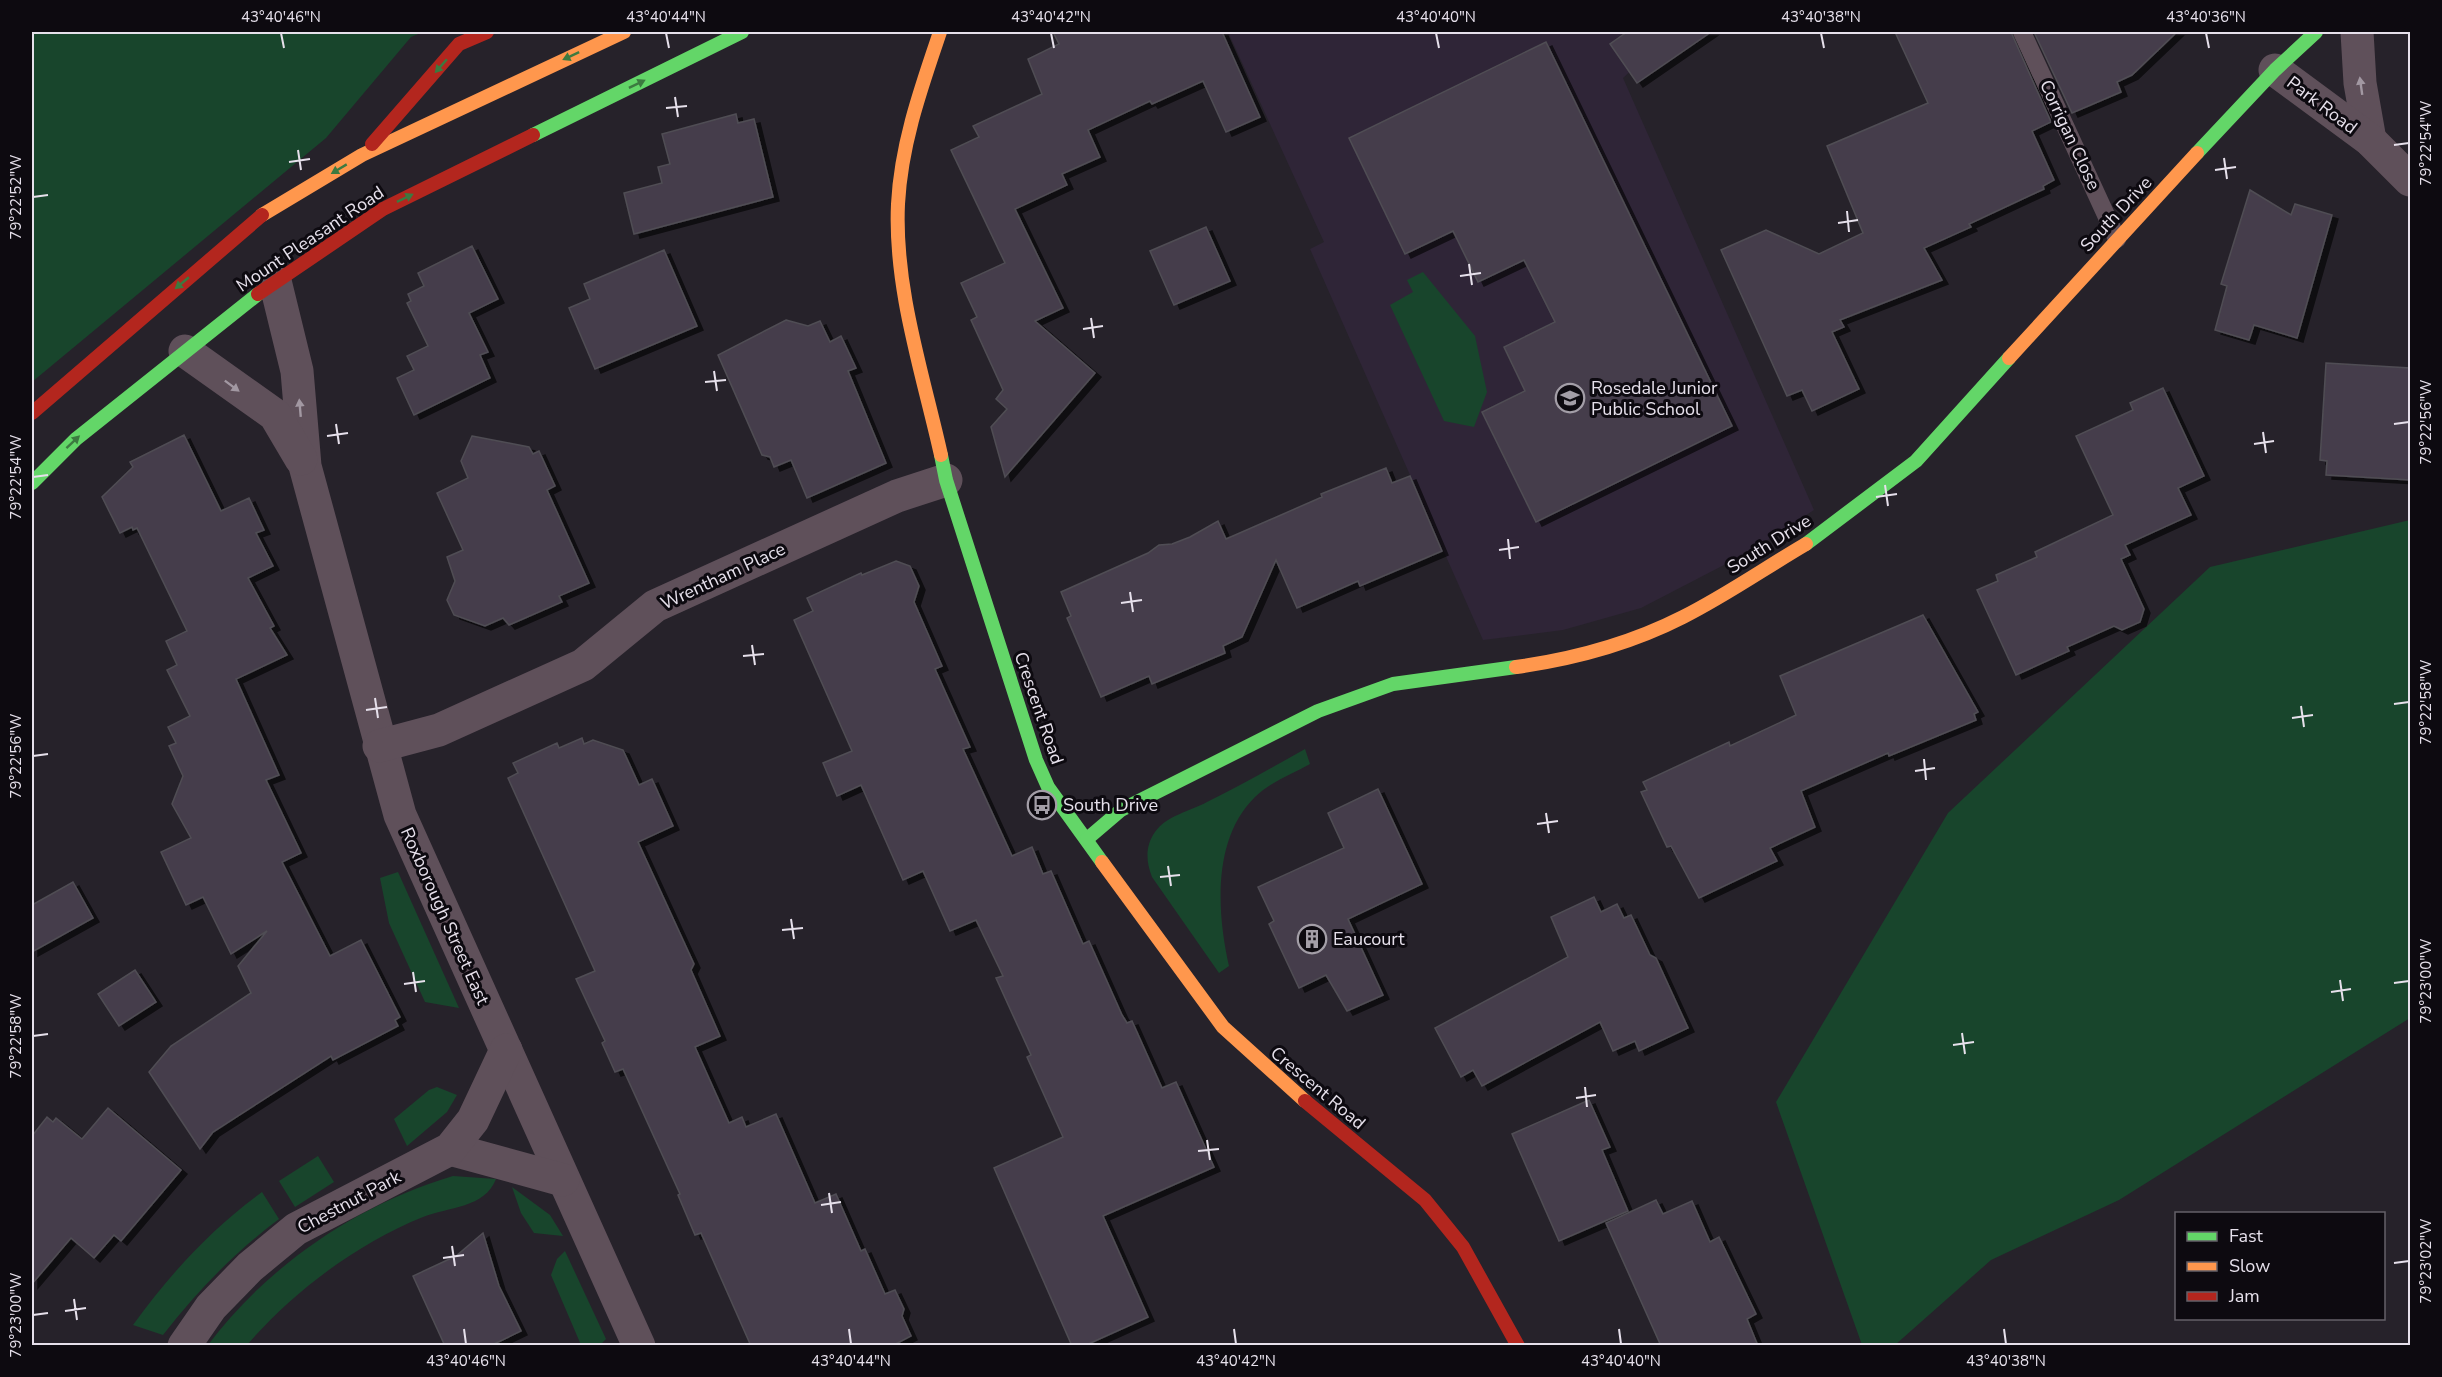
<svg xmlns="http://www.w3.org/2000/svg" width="2442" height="1377" font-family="'Nunito Sans',sans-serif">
<defs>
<filter id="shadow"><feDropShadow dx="6" dy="4" stdDeviation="0" flood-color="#0009"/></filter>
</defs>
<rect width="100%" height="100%" fill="#26222a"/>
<path fill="#2f2537" d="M1228,32h444l-49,46 191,432 -65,42 -108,56 -78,22 -80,10 -173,-391 14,-7z"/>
<g fill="#18452c">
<path d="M32,32h391l-12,5 -85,101 -294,244z"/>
<path d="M1423,272l52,64 12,56 -13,35 -30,-6 -54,-116 23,-13 -6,-12z"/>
<path d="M2410,520v498l-291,182 -128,60 -96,85h-33l-86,-243 172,-289 262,-246z"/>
<path d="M1305,749l5,15c-18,10 -40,18 -55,33 -43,42 -38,116 -26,169l-10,7 -67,-96c-6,-15 -7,-31 3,-45 11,-16 35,-21 52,-30 33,-16 66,-35 98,-53z"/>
<path d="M398,872l61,136 -34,-6 -36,-79 -9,-45z"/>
<path d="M437,1087l20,8 -10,17 -40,34 -13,-27 35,-29z"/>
<path d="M318,1156l16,26 -39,25 -16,-26z"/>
<path d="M453,1176l43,3c-11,29 -48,28 -73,38 -67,27 -130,75 -176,128h-39c59,-79 150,-141 245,-169z"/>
<path d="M512,1187l38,28 13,21 -29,-3 -13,-20z"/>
<path d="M262,1192l17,27c-44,33 -82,72 -116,116l-30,-10c37,-51 78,-96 129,-133z"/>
<path d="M565,1251l41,88 -6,6h-19l-30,-70 6,-16z"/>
</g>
<g fill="#453e4b" stroke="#504d54" stroke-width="1.5" filter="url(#shadow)">
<path d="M1053,32h169l38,85 -34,15 -23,-51 -51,23 -2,-3 -62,29 12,27 -38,17 5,11 -52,24 48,99 -28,13 60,52 -90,104 -14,-50 16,-18 -11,-10 7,-9 -32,-70 6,-3 -16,-34 44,-20 -54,-113 28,-13 -6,-11 69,-32 -14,-35 31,-15z"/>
<path d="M1627,32h84l-74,51 -27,-39z"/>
<path d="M1895,32h116l40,90 -19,9 22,49 -11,6 1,3 -75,35 2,3 -47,21 18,32 -102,40 4,7 -12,5 27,57 -47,22 -10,-21 -15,6 -66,-146 45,-20 53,24 44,-21 -36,-87 101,-43z"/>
<path d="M2034,32h143l-45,43 -15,7 4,10 -49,21z"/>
<path d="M1546,42l186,384 -196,96 -54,-110 43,-21 -21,-44 51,-25 -31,-62 -46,22 -25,-51 -48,23 -56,-116z"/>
<path d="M736,114l2,9 16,-4 19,78 -139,37 -10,-41 38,-10 -4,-16 12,-3 -8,-30z"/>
<path d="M2250,190l41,25 4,-11 37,11 -35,123 -43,-13 -5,15 -34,-10 12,-44 -6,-2z"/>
<path d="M1206,227l24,54 -56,24 -24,-54z"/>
<path d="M472,246l26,53 -29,14 19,39 -8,3 10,23 -76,37 -17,-37 17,-8 -7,-14 21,-10 -21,-43 4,-2 -3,-7 16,-8 -6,-13z"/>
<path d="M664,250l33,76 -102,43 -26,-61 21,-9 -6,-15z"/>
<path d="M786,320l22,6 12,-5 10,21 11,-6 15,32 -8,3 38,92 -79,35 -16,-38 -17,7 -4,-10 -8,-2 -44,-100z"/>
<path d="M2326,363l84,5v112l-84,-5 1,-14 -7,-1z"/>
<path d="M2163,388l41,88 -26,12 13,27 -66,30 5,10 -9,4 23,50 -4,13 -18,8 -8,-4 -47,21 2,4 -53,24 -39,-85 21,-9 -2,-6 41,-18 -2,-5 78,-37 -37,-79 57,-26 -3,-7z"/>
<path d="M184,435l37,76 28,-13 15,32 -8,3 17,33 -25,12 26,48 -4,2 17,27 -51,24 43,96 -13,5 35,73 -19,9 48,94 31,-16 39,77 -5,3 3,6 -65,34 -2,-4 -118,76 -13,17 -51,-77 22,-26 80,-53 -13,-27 29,-35 -36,23 -28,-57 -17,8 -25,-53 30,-14 -19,-34 11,-28 -14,-30 7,-3 -8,-16 22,-11 -23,-46 10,-5 -11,-24 21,-10 -50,-103 -4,2 -1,-3 -12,6 -18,-36 31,-30 -3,-5z"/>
<path d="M472,436l57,11 4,7 6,-3 16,35 -8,4 42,93 -30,13 3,6 -53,23 -6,-7 -18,8 -31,-11 -7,-15 8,-19 -8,-24 16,-7 -26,-57 31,-15 -7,-17z"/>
<path d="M1386,468l6,15 18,-7 32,75 -82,35 -2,-5 -61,27 -21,-48 -34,77 -19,9 2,7 -73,31 -3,-8 -48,21 -34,-79 4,-2 -10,-24 87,-39 11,-8 13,-1 18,-7 28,-16 8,18 96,-42 -1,-3z"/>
<path d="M896,561l14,5 9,20 -5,16 28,64 -7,3 35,78 -7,2 49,107 20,-9 11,27 8,-3 32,73 6,-3 33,74 5,8 5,-2 30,67 14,-6 38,85 -111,49 45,101 -64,29h-12l-78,-178 69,-31 -36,-80 4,-2 -35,-77 7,-2 -27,-56 -26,11 -27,-60 -20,9 -42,-95 -24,11 -14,-33 29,-12 -58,-131 19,-9 -6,-13 54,-25 1,2z"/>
<path d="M1923,615l55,97 -4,2 2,6 -87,36 -1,-3 -87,38 14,36 -45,21 7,13 -78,37 -28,-52 -4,1 -26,-55 6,-2 -4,-8 86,-40 1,4 66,-31 -16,-39z"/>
<path d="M582,738l2,6 9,-4 30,10 16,35 13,-6 21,47 -35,16 56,122 -3,6 29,66 -25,11 34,76 13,-6 4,10 30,-13 39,89 21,-9 25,57 4,-2 20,45 10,-4 9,19 -2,7 9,20 -19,10h-141l-50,-113 -6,2 -17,-40 2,-1 -57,-125 -8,3 -13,-29 3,-2 -29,-62 19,-8 -87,-193 10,-5 -5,-10 44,-20 2,5z"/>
<path d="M1378,789l44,95 -74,35 35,76 -36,16 -21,-36 -27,13 -30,-64 5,-3 -16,-34 86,-39 -16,-35z"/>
<path d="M73,882l20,36 -61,34v-47z"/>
<path d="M1594,897l7,15 16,-8 7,14 7,-3 19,40 6,3 32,70 -49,23 -4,-10 -22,10 -13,-29 -118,64 -9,-16 -12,7 -26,-49 133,-71 -17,-40z"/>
<path d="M135,970l21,32 -37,24 -21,-32z"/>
<path d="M1589,1100l21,47 -8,3 26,61 -69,30 -47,-107z"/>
<path d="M108,1108l73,62 -60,71 -7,-6 -20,23 -23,-20 -39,46v-148l15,-19 6,5 3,-4 26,21z"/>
<path d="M1656,1200l7,14 29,-13 18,41 9,-5 37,77 -9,5 11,27h-97l-55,-123z"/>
<path d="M483,1233l16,53 22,45 -31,15h-45l-32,-70 43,-20z"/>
</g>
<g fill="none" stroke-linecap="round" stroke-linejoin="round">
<path stroke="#5f505a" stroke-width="18" d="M2022,32l95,207"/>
<g stroke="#5f505a" stroke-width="33">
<path d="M2357,32l3,51 10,57"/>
<path d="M2275,70l95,70 40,40"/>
<path d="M275,281l22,90 8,95 95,349 239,531"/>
<path d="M185,351l90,64 26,44"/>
<path d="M379,746l60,-16 144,-65 72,-59 242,-110 49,-16"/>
<path d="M450,1149l113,31"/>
<path d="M184,1346l27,-39 39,-40 46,-38 154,-80 23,-29 33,-70"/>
</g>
<g stroke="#63d668" stroke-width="14">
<path d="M533,135l209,-103"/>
<path d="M2197,153l78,-83 41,-38"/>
<path d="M941,455l5,25 90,280 12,27 54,75"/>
<path d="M32,483l44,-44 182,-145"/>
<path d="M1806,544l110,-83 93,-103"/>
<path d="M1087,839l34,-29 197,-99 75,-27 123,-17"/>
</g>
<g stroke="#ff974d" stroke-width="14">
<path d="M940,32c-19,56 -39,112 -42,172 -4,84 25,170 43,251"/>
<path d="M262,215l100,-60 262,-123"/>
<path d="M2009,358l188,-205"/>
<path d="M1516,667c58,-8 114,-23 167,-50 42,-21 82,-49 123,-73"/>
<path d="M1102,862l121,165 82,74"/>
</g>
<g stroke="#b3261e" stroke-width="14">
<path d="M372,144l87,-100 28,-12"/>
<path d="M258,294l125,-85 150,-74"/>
<path d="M32,413l230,-198"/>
<path d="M1305,1101l120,99 38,47 55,99"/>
</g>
</g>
<defs><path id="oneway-solid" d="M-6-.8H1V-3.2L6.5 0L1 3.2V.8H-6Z" transform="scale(1.5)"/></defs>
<g fill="#3c7a40">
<use href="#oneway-solid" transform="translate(571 56) rotate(155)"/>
<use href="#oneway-solid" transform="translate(441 66) rotate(131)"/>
<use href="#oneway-solid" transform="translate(637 84) rotate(-26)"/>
<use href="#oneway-solid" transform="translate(339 169) rotate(149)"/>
<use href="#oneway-solid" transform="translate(405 198) rotate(-26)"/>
<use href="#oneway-solid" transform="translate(182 283) rotate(140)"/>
<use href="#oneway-solid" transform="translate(73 442) rotate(-43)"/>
</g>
<g fill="#a298a2">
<use href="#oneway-solid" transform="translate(2361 86) rotate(-98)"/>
<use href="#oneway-solid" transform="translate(232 386) rotate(37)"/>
<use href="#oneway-solid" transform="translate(300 408) rotate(-95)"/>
</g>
<path fill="none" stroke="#e6e0eb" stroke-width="2" d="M281,33l3,15M666,33l3,15M1051,33l3,15M1436,33l3,15M1821,33l3,15M2206,33l3,15M675,97l3,20M666,108l21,-2M2394,145l15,-2M298,150l3,20M2224,158l3,21M289,162l21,-3M2215,170l21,-3M33,197l15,-2M1847,211l2,21M1838,223l20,-3M1469,264l3,21M1460,276l21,-3M1091,318l3,20M1083,329l20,-3M714,371l3,20M705,382l21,-2M336,424l3,20M2394,424l15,-2M2263,432l3,21M327,436l21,-3M2254,444l20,-3M33,477l15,-2M1885,485l3,21M1876,497l21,-3M1508,539l2,20M1499,550l20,-3M1130,592l3,20M1121,603l21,-3M752,645l3,20M743,656l21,-2M375,698l3,20M2394,704l15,-2M2301,706l3,21M366,710l21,-3M2292,718l21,-3M33,756l15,-2M1924,759l2,21M1915,771l20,-3M1546,813l3,20M1537,824l21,-3M1168,866l3,20M1160,877l20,-2M791,919l3,20M782,930l21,-2M413,972l3,20M2340,980l3,21M2394,983l15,-2M404,984l21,-3M2331,992l20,-3M1962,1033l3,21M33,1036l15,-2M1953,1045l21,-3M1585,1087l2,20M1576,1098l20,-3M1207,1140l3,20M1198,1151l21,-2M829,1193l3,20M821,1205l20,-3M452,1246l3,20M443,1258l21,-3M2394,1263l15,-2M74,1299l3,21M65,1311l21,-3M33,1315l15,-2M464,1329l2,15M849,1329l2,15M1234,1329l2,15M1619,1329l2,15M2004,1329l2,15"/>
<defs>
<g id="school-ring" transform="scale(1.5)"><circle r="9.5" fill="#0d0a10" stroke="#a39ea7" stroke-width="1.5"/><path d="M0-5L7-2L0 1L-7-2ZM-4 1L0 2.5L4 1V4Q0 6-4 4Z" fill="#a39ea7"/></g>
<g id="bus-ring" transform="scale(1.5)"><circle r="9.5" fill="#0d0a10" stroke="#a39ea7" stroke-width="1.5"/><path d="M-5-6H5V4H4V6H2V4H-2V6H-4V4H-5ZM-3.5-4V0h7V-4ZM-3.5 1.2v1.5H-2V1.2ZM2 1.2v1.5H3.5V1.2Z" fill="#a39ea7"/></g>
<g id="building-ring" transform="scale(1.5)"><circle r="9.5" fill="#0d0a10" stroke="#a39ea7" stroke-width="1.5"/><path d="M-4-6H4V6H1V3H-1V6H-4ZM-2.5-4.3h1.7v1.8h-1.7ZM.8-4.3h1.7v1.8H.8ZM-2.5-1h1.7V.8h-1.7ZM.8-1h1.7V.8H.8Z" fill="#a39ea7"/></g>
</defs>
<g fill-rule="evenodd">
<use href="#school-ring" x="1570" y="398"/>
<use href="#bus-ring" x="1042" y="805"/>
<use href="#building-ring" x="1312" y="939"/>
</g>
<g text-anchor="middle" stroke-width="6" stroke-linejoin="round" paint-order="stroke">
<g font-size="18" fill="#e6e0eb" stroke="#0d0a10">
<text transform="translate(2322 105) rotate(37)" y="6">Park Road</text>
<text transform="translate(2070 135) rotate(65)" y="6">Corrigan Close</text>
<text transform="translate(2116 214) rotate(-47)" y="6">South Drive</text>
<text transform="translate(310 239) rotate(-34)" y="6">Mount Pleasant Road</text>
<text transform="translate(1769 544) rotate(-32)" y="6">South Drive</text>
<text transform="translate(723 576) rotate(-25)" y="6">Wrentham Place</text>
<text transform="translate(1039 708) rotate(71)" y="6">Crescent Road</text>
<text transform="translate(445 916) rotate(66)" y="6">Roxborough Street East</text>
<text transform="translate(1318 1088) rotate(40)" y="6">Crescent Road</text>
<text transform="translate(349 1202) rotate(-28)" y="6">Chestnut Park</text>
</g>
<g font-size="18" fill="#e6e0eb" stroke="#0d0a10" text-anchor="start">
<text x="1591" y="394">Rosedale Junior<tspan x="1591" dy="21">Public School</tspan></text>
<text x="1063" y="811">South Drive</text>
<text x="1333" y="945">Eaucourt</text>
</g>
</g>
<rect width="2442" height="1377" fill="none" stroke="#0d0a10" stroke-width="66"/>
<rect x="2175" y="1212" width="210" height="108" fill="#0d0a10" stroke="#646068" stroke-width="1.5"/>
<rect x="2187" y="1232" width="30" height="9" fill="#63d668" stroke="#646068" stroke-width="1.5"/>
<text x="2229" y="1242" font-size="18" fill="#e6e0eb">Fast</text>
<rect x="2187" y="1262" width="30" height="9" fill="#ff974d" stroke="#646068" stroke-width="1.5"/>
<text x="2229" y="1272" font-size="18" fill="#e6e0eb">Slow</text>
<rect x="2187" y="1292" width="30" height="9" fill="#b3261e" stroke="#646068" stroke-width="1.5"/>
<text x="2229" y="1302" font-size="18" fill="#e6e0eb">Jam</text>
<rect x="33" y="33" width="2376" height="1311" fill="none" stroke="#e6e0eb" stroke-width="2"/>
<g font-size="15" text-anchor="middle" fill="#e6e0eb">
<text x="281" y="22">43°40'46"N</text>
<text x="666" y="22">43°40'44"N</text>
<text x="1051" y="22">43°40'42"N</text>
<text x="1436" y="22">43°40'40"N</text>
<text x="1821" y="22">43°40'38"N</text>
<text x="2206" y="22">43°40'36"N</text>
<text transform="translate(2426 143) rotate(-90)" y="5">79°22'54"W</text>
<text transform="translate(16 197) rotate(-90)" y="5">79°22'52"W</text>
<text transform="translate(2426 422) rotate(-90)" y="5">79°22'56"W</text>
<text transform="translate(16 477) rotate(-90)" y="5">79°22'54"W</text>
<text transform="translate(2426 702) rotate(-90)" y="5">79°22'58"W</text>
<text transform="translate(16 756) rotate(-90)" y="5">79°22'56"W</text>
<text transform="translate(2426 981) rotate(-90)" y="5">79°23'00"W</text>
<text transform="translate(16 1036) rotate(-90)" y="5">79°22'58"W</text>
<text transform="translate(2426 1261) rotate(-90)" y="5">79°23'02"W</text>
<text transform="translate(16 1315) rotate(-90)" y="5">79°23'00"W</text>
<text x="466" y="1366">43°40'46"N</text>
<text x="851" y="1366">43°40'44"N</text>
<text x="1236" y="1366">43°40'42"N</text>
<text x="1621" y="1366">43°40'40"N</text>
<text x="2006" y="1366">43°40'38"N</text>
</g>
</svg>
